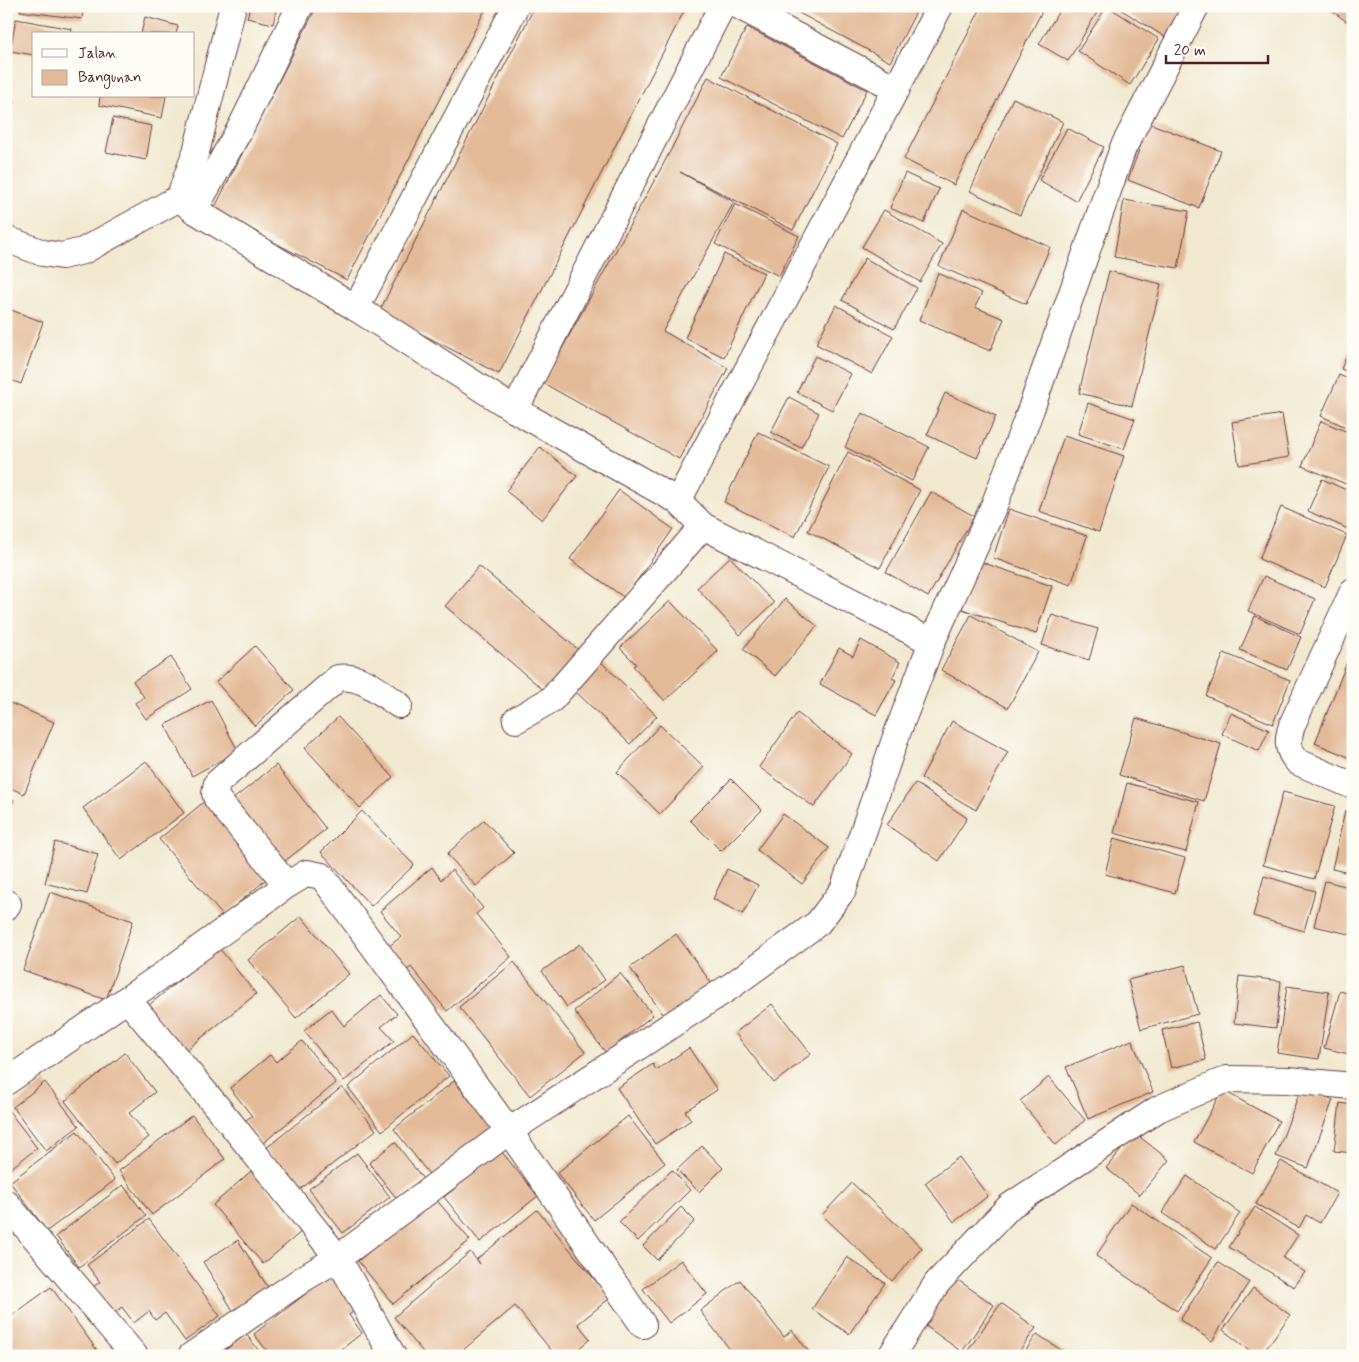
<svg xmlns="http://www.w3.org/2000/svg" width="1359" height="1362" font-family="Mynerve,sans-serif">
<rect width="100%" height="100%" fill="#fdfcf7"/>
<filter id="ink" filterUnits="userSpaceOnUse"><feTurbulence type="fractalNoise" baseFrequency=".02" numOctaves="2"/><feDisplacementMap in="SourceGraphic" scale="10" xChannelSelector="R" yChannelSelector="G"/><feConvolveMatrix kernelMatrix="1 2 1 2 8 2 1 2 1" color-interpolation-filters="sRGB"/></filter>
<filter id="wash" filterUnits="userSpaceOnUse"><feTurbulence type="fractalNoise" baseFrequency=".0096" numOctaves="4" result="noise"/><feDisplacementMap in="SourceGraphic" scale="20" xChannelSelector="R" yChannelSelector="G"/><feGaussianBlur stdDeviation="1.12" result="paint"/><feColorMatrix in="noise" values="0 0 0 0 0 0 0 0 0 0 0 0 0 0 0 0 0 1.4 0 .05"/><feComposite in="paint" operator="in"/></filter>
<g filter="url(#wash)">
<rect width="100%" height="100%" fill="#f1e8cf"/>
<g id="blocks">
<g fill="#e3ba98">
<path d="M21,6h63l-2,13 -62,-8z"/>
<path d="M162,6h28v5z"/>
<path d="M250,6h27l-4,18 -26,-6z"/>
<path d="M317,6h170l-140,274 -134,-69z"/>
<path d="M535,6h141l8,5 -185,363 -120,-62z"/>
<path d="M786,6h133l-29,56z"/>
<path d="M982,6h50l10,5 -88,174 -50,-26z"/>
<path d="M1062,6h39l-33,55 -29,-17z"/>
<path d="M1107,6l52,33 -29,46 -52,-34z"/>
<path d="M1115,6h75l-20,34z"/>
<path d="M1325,6h28v20z"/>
<path d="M145,17l33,9 -2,8h-35z"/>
<path d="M16,19l56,10 -1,5h-37v21l-24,-4z"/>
<path d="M747,27l120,63 -25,49 -121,-62z"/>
<path d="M708,77l129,67 -44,86 -113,-58 54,30 -71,129 65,37 -49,91 -136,-76 121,-220z"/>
<path d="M100,96h66l-4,22 -63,-13z"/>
<path d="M6,98l8,4 -8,16z"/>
<path d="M1013,98l50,24 -43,93 -50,-24z"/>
<path d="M113,118l39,8 -6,34 -40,-8z"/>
<path d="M1149,123l72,28 -22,57 -71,-28z"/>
<path d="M1067,128l37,19 -28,54 -37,-21z"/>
<path d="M905,173l34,16 -15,34 -34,-15z"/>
<path d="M1124,200l65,11 -11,57 -64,-11z"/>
<path d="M735,204l64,32 -20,40 -64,-32z"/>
<path d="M963,209l87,38 -24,57 -87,-38z"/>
<path d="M884,210l58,34 -22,38 -58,-35z"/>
<path d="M724,254l40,19 -40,84 -39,-19z"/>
<path d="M865,258l52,30 -23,41 -52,-29z"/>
<path d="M1109,271l52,13 -29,122 -53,-13z"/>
<path d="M938,273l44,20 -7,14 29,12 -14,32 -71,-31z"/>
<path d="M836,305l57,31 -21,38 -56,-30z"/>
<path d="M6,308l37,14 -22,62 -15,-6z"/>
<path d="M1353,341v33l-12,-5z"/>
<path d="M815,356l36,18 -19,36 -35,-18z"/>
<path d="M1339,375l14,6v49l-32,-14z"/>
<path d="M945,393l51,23 -19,42 -50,-23z"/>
<path d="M789,397l30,16 -18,35 -30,-16z"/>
<path d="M1088,403l47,16 -11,30 -46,-15z"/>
<path d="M862,413l67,34 -17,34 -67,-34z"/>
<path d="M1282,414l7,43 -50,8 -7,-43z"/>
<path d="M1321,421l32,13v53l-51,-21z"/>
<path d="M758,432l71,35 -34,70 -71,-35z"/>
<path d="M1064,436l60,20 -25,76 -60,-21z"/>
<path d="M540,447l37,29 -35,44 -36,-29z"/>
<path d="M848,452l72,38 -40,78 -72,-37z"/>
<path d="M1322,479l31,14v27l-5,9 -40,-18z"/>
<path d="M619,490l54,39 -48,69 -55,-39z"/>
<path d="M931,492l43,24 -46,81 -42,-25z"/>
<path d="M1281,507l66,28 -22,52 -66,-28z"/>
<path d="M1009,509l78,27 -16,49 -78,-27z"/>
<path d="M730,557l44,46 -34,32 -43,-47z"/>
<path d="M978,561l74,25 -16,48 -74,-25z"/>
<path d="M479,566l102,86 -34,41 -102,-87z"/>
<path d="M1264,576l51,23 -15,35 -52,-23z"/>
<path d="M785,599l32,27 -42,50 -32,-27z"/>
<path d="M670,601l48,50 -53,50 -32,-35 3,-2 -16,-16z"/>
<path d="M971,615l67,37 -30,56 -67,-38z"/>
<path d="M1052,615l46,14 -9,31 -47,-15z"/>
<path d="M1255,616l46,21 -14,33 -47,-20z"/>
<path d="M861,640l39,22 -8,16 4,2 -20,35 -56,-31 19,-36 14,8z"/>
<path d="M255,646l39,44 -39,36 -39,-44z"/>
<path d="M1353,647v112l-38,-16z"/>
<path d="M1224,653l66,27 -17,44 -67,-28z"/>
<path d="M171,657l21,32 -46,30 -11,-16 9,-6 -11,-16z"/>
<path d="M598,659l59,57 -27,28 -58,-56z"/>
<path d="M211,700l27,51 -46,25 -27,-51z"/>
<path d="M10,703l44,19 -30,72 -18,-8v-73z"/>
<path d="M797,713l55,41 -38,53 -55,-40z"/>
<path d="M1231,713l38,17 -10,21 -37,-17z"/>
<path d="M338,717l55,60 -33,31 -55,-60z"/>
<path d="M1136,718l85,26 -17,57 -85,-26z"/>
<path d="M952,721l56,31 -32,58 -55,-32z"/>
<path d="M660,725l44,42 -44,47 -43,-42z"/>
<path d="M146,761l38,52 -63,47 -38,-52z"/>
<path d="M276,765l50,64 -50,39 -49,-64z"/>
<path d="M731,779l31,31 -41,41 -31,-31z"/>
<path d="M915,783l52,35 -28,43 -52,-36z"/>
<path d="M1127,783l72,19 -13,50 -72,-19z"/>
<path d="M1283,792l52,14 -21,73 -51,-14z"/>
<path d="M6,797l8,3 -8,19z"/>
<path d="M206,800l63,77 -46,39 -64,-77z"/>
<path d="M362,811l52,54 -43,41 -50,-54z"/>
<path d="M1345,811l8,2v61l-21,-5z"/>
<path d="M783,814l46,34 -27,36 -45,-34z"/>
<path d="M484,820l30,33 -38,33 -29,-32z"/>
<path d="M1114,838l71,20 -10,35 -70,-19z"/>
<path d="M55,842l43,12 -11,40 -42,-11z"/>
<path d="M432,867l9,13 11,-10 31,38 -7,6 35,43 -64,54 -36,-44 -5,4 -18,-24 13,-10 -21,-26z"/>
<path d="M727,869l31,16 -15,29 -30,-15z"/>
<path d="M1264,876l51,15 -11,40 -51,-15z"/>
<path d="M1325,881l28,7v47l-39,-9z"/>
<path d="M50,892l83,29 -27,79 -83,-30z"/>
<path d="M301,916l48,58 -53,44 -48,-58z"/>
<path d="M676,934l38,53 -46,34 -38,-53z"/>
<path d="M580,944l25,36 -38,27 -25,-36z"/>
<path d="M219,948l37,46 -71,57 -36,-46z"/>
<path d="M514,962l71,90 -55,44 -71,-89z"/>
<path d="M1185,965l13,49 -57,15 -13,-49z"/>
<path d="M620,973l33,42 -47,38 -32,-42z"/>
<path d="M1239,976l42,5 -5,47 -42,-5z"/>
<path d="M1287,986l42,6 -10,67 -42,-6z"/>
<path d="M1340,991l13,4v60l-29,-7z"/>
<path d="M381,995l16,19 -16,13 13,14 -50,40 -40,-50 27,-22 13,17z"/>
<path d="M772,1004l39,50 -37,29 -39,-50z"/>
<path d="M1197,1022l9,38 -35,8 -9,-38z"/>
<path d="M413,1033l36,43 -67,55 -34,-44z"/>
<path d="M1132,1040l21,52 -65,27 -22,-52z"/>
<path d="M302,1041l34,42 -74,61 -18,-23 8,-5 -22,-28 40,-33 6,7z"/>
<path d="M689,1048l28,42 -32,21 6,9 -36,24 -38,-56 36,-24 3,6z"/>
<path d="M125,1053l30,39 -26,21 20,24 -34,27 -50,-63z"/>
<path d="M1049,1077l36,43 -29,25 -36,-44z"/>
<path d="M454,1081l39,48 -61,49 -38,-49z"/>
<path d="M45,1082l34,44 -33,25 -33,-44z"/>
<path d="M342,1087l34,43 -78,61 -33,-42z"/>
<path d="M1301,1088l32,12 -25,68 -32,-12z"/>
<path d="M1222,1090l57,31 -27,52 -58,-31z"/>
<path d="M1340,1103l13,2v48l-19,-2z"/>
<path d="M6,1107l31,41 -31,24z"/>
<path d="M192,1115l33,44 -73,56 -33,-44z"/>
<path d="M628,1116l37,47 -71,57 -37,-47z"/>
<path d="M77,1131l38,49 -68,51 -37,-49z"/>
<path d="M1135,1133l34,27 -29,35 -34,-27z"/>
<path d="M395,1142l28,37 -26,20 -28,-36z"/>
<path d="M702,1146l21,22 -24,24 -22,-22z"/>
<path d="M501,1151l37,45 -58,46 -36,-45z"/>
<path d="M357,1153l33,44 -47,36 -34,-44z"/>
<path d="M959,1157l29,39 -34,26 -29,-39z"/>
<path d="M1281,1161l56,32 -17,30 -14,-8 -7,13 -43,-24z"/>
<path d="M672,1170l18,20 -52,51 -19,-19z"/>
<path d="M251,1171l51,60 -39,33 -50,-59z"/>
<path d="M1187,1176l53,37 -24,36 -54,-36z"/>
<path d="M852,1183l70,65 -30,33 -70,-66z"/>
<path d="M123,1185l23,31 -67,51 -23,-31z"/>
<path d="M434,1197l36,43 -77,64 -35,-43z"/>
<path d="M1131,1203l81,55 -35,53 -81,-55z"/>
<path d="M681,1207l14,14 -38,39 -14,-14z"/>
<path d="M1255,1207l43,28 -15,23 22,14 -11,15 -65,-40z"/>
<path d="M537,1210l73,88 -32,26 12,15 -20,17h-14l-41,-50 -59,50h-30l-32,-39 76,-65 10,12 -3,-5z"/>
<path d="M149,1219l71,97 -35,25 -20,-28 -10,7 -6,-9 -15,12 -12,-16 -11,8 -20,-27 9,-6 -13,-17z"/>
<path d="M238,1240l31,49 -35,23 -31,-50z"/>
<path d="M847,1257l38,26 -36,51 -37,-25z"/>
<path d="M681,1260l26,34 -38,29 -26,-34z"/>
<path d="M1218,1262l31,20 -37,59 -32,-21z"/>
<path d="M331,1274l26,35 -8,6 13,18 -29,23h-62l-17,-22z"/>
<path d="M955,1278l39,27 -32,47 -39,-28z"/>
<path d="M740,1280l44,57 8,-7 20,26h-77l-35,-45z"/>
<path d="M51,1287l35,48 15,21h-95v-36z"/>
<path d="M1253,1288l37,27 -29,41h-4l-34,-26z"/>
<path d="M1001,1303l35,25 -20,28h-52z"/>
<path d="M246,1334l17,22h-45z"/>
<path d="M1037,1334l33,22h-48z"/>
</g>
</g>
</g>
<g filter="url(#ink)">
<use href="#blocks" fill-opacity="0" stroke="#633d44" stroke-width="1"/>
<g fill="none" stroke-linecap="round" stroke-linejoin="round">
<g stroke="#633d44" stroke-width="28">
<g id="street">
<path d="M739,6l158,83"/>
<path d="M179,198l15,12 162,98 159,102 163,91 25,25 229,116"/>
<path d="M194,210l47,-83 59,-121"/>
<path d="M6,239l37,14 19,3 21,-5 96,-53 17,-46 37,-146"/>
<path d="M356,308l160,-302"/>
<path d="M515,410l207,-404"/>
<path d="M678,501l262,-495"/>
<path d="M1353,591l-61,134c-5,15 -5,26 6,37l55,24"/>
<path d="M516,720l36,-21 151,-173"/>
<path d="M287,885l-70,-86 -2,-6 2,-10 121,-105c23,-4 43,15 61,27"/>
<path d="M6,903l2,1 -2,3"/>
<path d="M127,999l101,121 110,138 55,98"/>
<path d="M6,1082l158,-108 123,-89 20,-12 15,3 187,255 134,194"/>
<path d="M6,1203l129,153"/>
<path d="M191,1356l115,-79 32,-19 171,-127 222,-145 87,-63 25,-33 55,-159 34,-89 63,-139 36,-94 92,-261 73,-142"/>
<path d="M891,1356l46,-73 73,-77 148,-97 69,-30 61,1 65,6"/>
</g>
</g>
<use href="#street" stroke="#fff" stroke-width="26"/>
</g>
</g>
<rect width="1359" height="1362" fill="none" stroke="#fdfcf7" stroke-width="25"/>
<rect x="32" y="32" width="162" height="65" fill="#fdfcf7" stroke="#b5a4a5"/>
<rect x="42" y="49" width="25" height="8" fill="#ffffff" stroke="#b5a4a5"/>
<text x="78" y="58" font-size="15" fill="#4a1f2b">Jalan</text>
<rect x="42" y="70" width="25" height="15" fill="#e3ba98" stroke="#b5a4a5"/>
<text x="78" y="82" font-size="15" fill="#4a1f2b">Bangunan</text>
<path d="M1166 55v8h102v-8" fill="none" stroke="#4a1f2b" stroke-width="2.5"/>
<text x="1174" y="55" font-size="15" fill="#4a1f2b" stroke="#fdfcf7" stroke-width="4" paint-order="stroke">20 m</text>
</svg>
